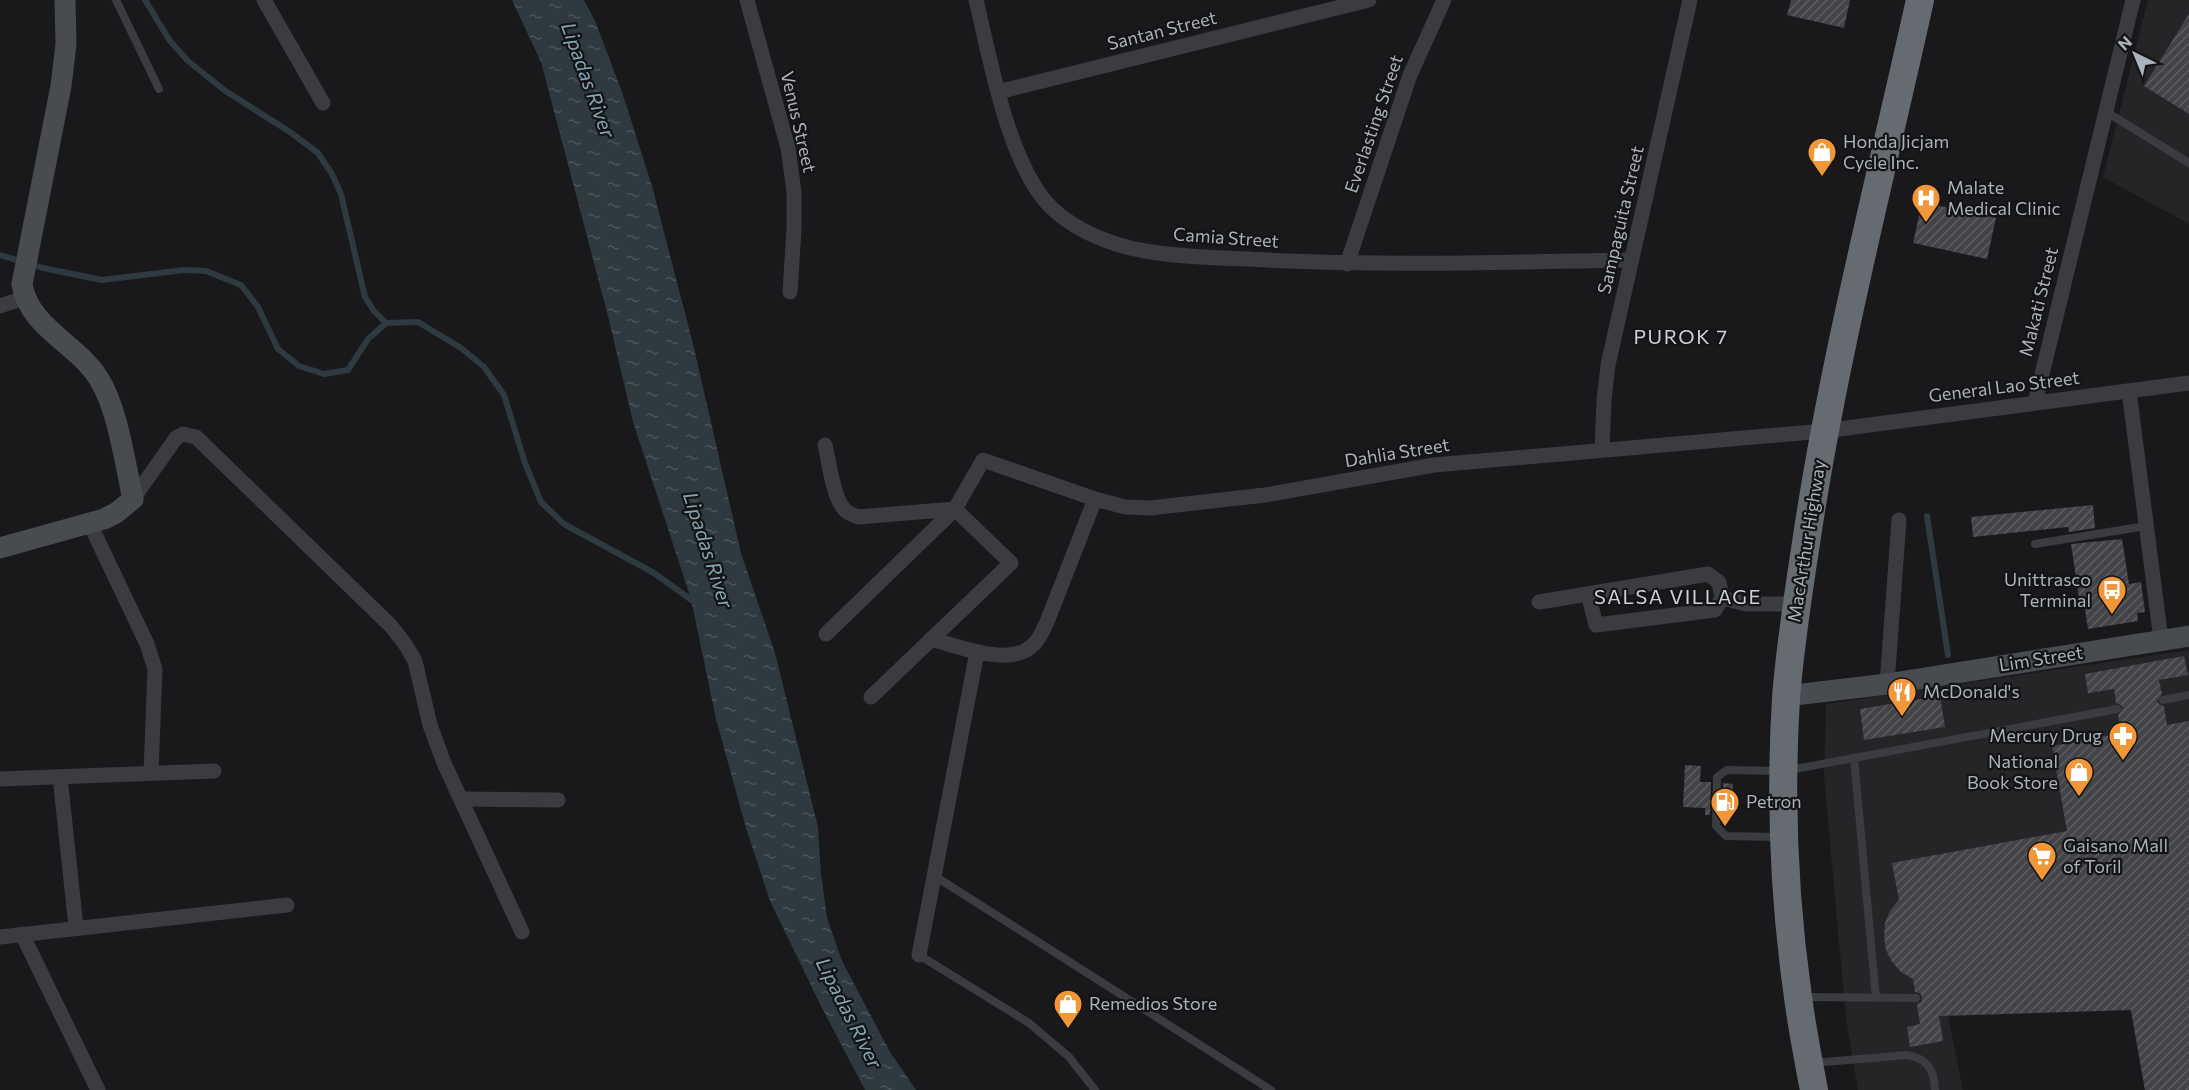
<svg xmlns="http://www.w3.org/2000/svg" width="2189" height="1090" font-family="Commissioner,sans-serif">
<defs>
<pattern id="water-ripples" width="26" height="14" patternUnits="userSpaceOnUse" patternTransform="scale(1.5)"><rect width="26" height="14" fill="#2e3a3f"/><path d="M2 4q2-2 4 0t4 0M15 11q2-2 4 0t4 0" fill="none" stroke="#4a5459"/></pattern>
<pattern id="building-hatch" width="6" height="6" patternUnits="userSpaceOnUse" patternTransform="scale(1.5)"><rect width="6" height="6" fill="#434448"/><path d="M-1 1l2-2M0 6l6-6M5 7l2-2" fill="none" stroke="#5b5d60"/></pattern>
</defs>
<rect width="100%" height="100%" fill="#19191b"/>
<g fill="#252528">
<path d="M2148,0h41v224l-86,-47z"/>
<path d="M2189,650v440h-44l-15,-80 -182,6 15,74h-105l-12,-71 -22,-243 2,-72z"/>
</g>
<path fill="url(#water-ripples)" d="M512,0h72l11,21 27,71 30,94 41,158 48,209 34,100 43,174 3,47 6,44 15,43 48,91 26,38h-51l-44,-84 -51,-105 -24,-73 -30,-109 -25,-120 -58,-177 -25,-106 -67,-254z"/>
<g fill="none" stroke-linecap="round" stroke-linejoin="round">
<g stroke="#2e3a3f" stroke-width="6">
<path d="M145,0l25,41 18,20 36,29 66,42 28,21 14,21 9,20 24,103 9,14 12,12"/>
<path d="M0,255l43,13 59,12 82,-10 22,1 35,14 17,22 20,42 21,17 25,8 24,-4 20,-31 18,-16 32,-1 43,26 23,19 20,28 21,68 16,39 23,22 90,49 43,31"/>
<path d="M1927,516l21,139"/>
</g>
</g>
<g fill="url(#building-hatch)">
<path d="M1791,0h59l-6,28 -57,-13z"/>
<path d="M2189,14v100l-45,-28z"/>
<path d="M1922,202l74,16 -9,41 -74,-16z"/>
<path d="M2093,505l2,23 -26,4 -1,-5 -95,10 -2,-20z"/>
<path d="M2122,539l7,45 12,-2 4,30 -8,1 1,8 -50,8 -4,-26 -4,1 -9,-60z"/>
<path d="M2184,656l4,19 -29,5 3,14 -5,7 2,3 5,2 3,19 22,-4v369h-44l-14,-80 -192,6 4,25 -33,6 -3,-20 13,-3 -3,-20 4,-2 1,-5 -2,-4 -5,-1 -2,-13 -12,-7 -9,-10 -6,-12 -2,-13 1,-14 5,-12 9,-11 -7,-37 175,-32 -15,-85 69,-13 -3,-18 5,-7 -2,-3 -5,-2 -2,-14 -26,4 -3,-19z"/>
<path d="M1940,696l5,31 -81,13 -4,-31z"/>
<path d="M1685,765l16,1 -1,16h11l-1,33h-5v-7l-22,-1z"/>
<path d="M1723,783l10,1 -3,33 -8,-1z"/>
</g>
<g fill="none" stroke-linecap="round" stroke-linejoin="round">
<g stroke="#3a3c40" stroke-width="8">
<path d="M116,0l43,89"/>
<path d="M2105,111l84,52"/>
<path d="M2035,544l111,-18"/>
<path d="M2163,700l26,-5"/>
<path d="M1854,758l22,240"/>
<path d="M1777,837l-51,-1 -10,-10 1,-49 10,-7 57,1 333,-62"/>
<path d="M933,875l338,215"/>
<path d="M919,955l110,68 40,34 26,33"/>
<path d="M1802,997l114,1"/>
<path d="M1813,1063l94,-8c21,4 27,14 28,35"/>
</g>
<g stroke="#3a3c40" stroke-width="15">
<path d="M264,0l59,103"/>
<path d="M747,0l41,148 6,44v38l-4,62"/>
<path d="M976,0c14,58 30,150 66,197 23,30 67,48 103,54 40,7 82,7 122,9 122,6 243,2 364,0"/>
<path d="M998,92l371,-92"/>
<path d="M1347,264l63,-189 34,-75"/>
<path d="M0,306l24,-8"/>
<path d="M2129,391l32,249"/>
<path d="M2035,403l98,-403"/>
<path d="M825,445c4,16 8,54 20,65 4,4 8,5 13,7l97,-8 56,54 -140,134"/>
<path d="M1602,450l2,-50 4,-35 82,-365"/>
<path d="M133,499l43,-61 7,-4 13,3 195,189 14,18 10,17 15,64 14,38 78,169"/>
<path d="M90,524l57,120 8,25 -4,104"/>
<path d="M1588,594l8,31 119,-15 7,-12"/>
<path d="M1539,602l169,-28 11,8 3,16 24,6h51"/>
<path d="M826,634l129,-125 28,-49 112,39 30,8 25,1 115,-13 169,-30 390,-34 365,-48"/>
<path d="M931,639c26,7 73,26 97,10 10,-6 14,-17 19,-27l48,-123"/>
<path d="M1887,684l12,-164"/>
<path d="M60,777l16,150"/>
<path d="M0,779l214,-8"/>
<path d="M461,799l97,1"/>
<path d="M22,934l76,156"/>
<path d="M0,937l287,-32"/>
<path d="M919,955l58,-303"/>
</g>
<g stroke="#484b50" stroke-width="21">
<path d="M0,548l104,-29 12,-6 17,-14c-8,-35 -15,-90 -34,-120 -22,-36 -70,-51 -77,-95l39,-198 5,-42 -1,-44"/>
<path d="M1786,696l101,-12 302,-48"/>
</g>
<path stroke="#666b71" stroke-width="28" d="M1814,1090c-6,-31 -12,-62 -16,-93 -14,-98 -18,-200 -12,-299 4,-52 12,-103 20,-155 27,-183 74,-362 114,-543"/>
</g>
<defs>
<g id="shop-pin" transform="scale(1.5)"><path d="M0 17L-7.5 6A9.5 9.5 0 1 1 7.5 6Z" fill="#f29739" stroke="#141416"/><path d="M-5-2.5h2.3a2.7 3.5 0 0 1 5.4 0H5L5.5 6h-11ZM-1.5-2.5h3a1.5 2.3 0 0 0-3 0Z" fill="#fff"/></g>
<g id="hospital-pin" transform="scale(1.5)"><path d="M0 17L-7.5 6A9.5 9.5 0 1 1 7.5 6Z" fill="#f29739" stroke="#141416"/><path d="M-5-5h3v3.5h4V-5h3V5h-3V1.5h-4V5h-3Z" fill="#fff"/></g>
<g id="bus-pin" transform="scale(1.5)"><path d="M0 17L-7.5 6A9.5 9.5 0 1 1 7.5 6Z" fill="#f29739" stroke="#141416"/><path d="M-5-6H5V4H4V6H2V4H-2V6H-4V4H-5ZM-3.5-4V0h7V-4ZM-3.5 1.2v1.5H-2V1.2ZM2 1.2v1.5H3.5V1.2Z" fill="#fff"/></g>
<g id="restaurant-pin" transform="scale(1.5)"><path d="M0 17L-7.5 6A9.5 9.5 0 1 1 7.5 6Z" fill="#f29739" stroke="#141416"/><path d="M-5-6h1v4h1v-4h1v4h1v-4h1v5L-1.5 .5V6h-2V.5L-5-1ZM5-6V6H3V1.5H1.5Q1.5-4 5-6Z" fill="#fff"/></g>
<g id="pharmacy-pin" transform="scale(1.5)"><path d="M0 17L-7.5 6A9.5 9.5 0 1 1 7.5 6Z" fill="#f29739" stroke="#141416"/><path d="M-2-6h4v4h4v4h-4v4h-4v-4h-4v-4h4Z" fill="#fff"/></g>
<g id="fuel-pin" transform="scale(1.5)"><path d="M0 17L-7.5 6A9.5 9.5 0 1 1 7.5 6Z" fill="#f29739" stroke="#141416"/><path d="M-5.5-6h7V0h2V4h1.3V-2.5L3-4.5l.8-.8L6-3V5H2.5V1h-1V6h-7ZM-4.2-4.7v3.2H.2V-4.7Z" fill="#fff"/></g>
<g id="supermarket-pin" transform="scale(1.5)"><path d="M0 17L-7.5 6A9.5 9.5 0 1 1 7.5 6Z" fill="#f29739" stroke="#141416"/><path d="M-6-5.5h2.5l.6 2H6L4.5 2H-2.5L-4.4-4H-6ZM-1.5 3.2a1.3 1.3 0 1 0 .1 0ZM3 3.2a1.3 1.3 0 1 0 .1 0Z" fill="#fff"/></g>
</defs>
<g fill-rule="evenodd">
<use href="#shop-pin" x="1822" y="152"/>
<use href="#hospital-pin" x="1926" y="198"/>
<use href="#bus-pin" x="2112" y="590"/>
<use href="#restaurant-pin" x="1902" y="692"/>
<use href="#pharmacy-pin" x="2123" y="736"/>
<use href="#shop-pin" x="2079" y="772"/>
<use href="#fuel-pin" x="1725" y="802"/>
<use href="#supermarket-pin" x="2042" y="856"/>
<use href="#shop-pin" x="1068" y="1004"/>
</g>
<g text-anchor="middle" stroke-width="4.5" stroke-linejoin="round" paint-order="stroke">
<g font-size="18" fill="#abb2bb" stroke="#141416">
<text transform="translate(1162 31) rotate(-14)" y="6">Santan Street</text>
<text transform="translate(798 122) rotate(77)" y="6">Venus Street</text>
<text transform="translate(1374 124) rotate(-71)" y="6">Everlasting Street</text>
<text transform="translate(1621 220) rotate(-77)" y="6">Sampaguita Street</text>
<text transform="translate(1226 238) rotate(4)" y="6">Camia Street</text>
<text transform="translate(2039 302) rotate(-76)" y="6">Makati Street</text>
<text transform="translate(2004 387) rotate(-7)" y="6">General Lao Street</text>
<text transform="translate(1397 453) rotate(-9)" y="6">Dahlia Street</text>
<text transform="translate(1807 541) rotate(-81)" y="6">MacArthur Highway</text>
<text transform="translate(2041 659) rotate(-9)" y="6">Lim Street</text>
</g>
<g font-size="18" fill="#abb2bb" stroke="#141416" text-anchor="start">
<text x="1843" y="148">Honda Jicjam<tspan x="1843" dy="21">Cycle Inc.</tspan></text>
<text x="1947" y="194">Malate<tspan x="1947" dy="21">Medical Clinic</tspan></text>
<text x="2091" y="586" text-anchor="end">Unittrasco<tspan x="2091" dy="21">Terminal</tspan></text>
<text x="1923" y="698">McDonald's</text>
<text x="2102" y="742" text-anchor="end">Mercury Drug</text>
<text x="2058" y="768" text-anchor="end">National<tspan x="2058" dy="21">Book Store</tspan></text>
<text x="1746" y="808">Petron</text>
<text x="2063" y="852">Gaisano Mall<tspan x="2063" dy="21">of Toril</tspan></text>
<text x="1089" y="1010">Remedios Store</text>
</g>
<g font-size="20" font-style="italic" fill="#83a6b5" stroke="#141416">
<text transform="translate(588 80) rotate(70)" y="7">Lipadas River</text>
<text transform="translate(708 550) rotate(72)" y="7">Lipadas River</text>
<text transform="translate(849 1013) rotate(63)" y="7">Lipadas River</text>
</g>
<g font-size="20" letter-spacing="1.5" fill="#ccd1d7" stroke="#141416">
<text x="1681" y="344">PUROK 7</text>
<text x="1678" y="604">SALSA VILLAGE</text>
</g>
</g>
<g transform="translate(2135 54) rotate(317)" stroke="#141416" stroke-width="4.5" paint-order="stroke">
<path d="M0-4.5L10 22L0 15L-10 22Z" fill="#abb2bb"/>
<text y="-9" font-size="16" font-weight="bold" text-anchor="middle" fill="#abb2bb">N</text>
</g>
</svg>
